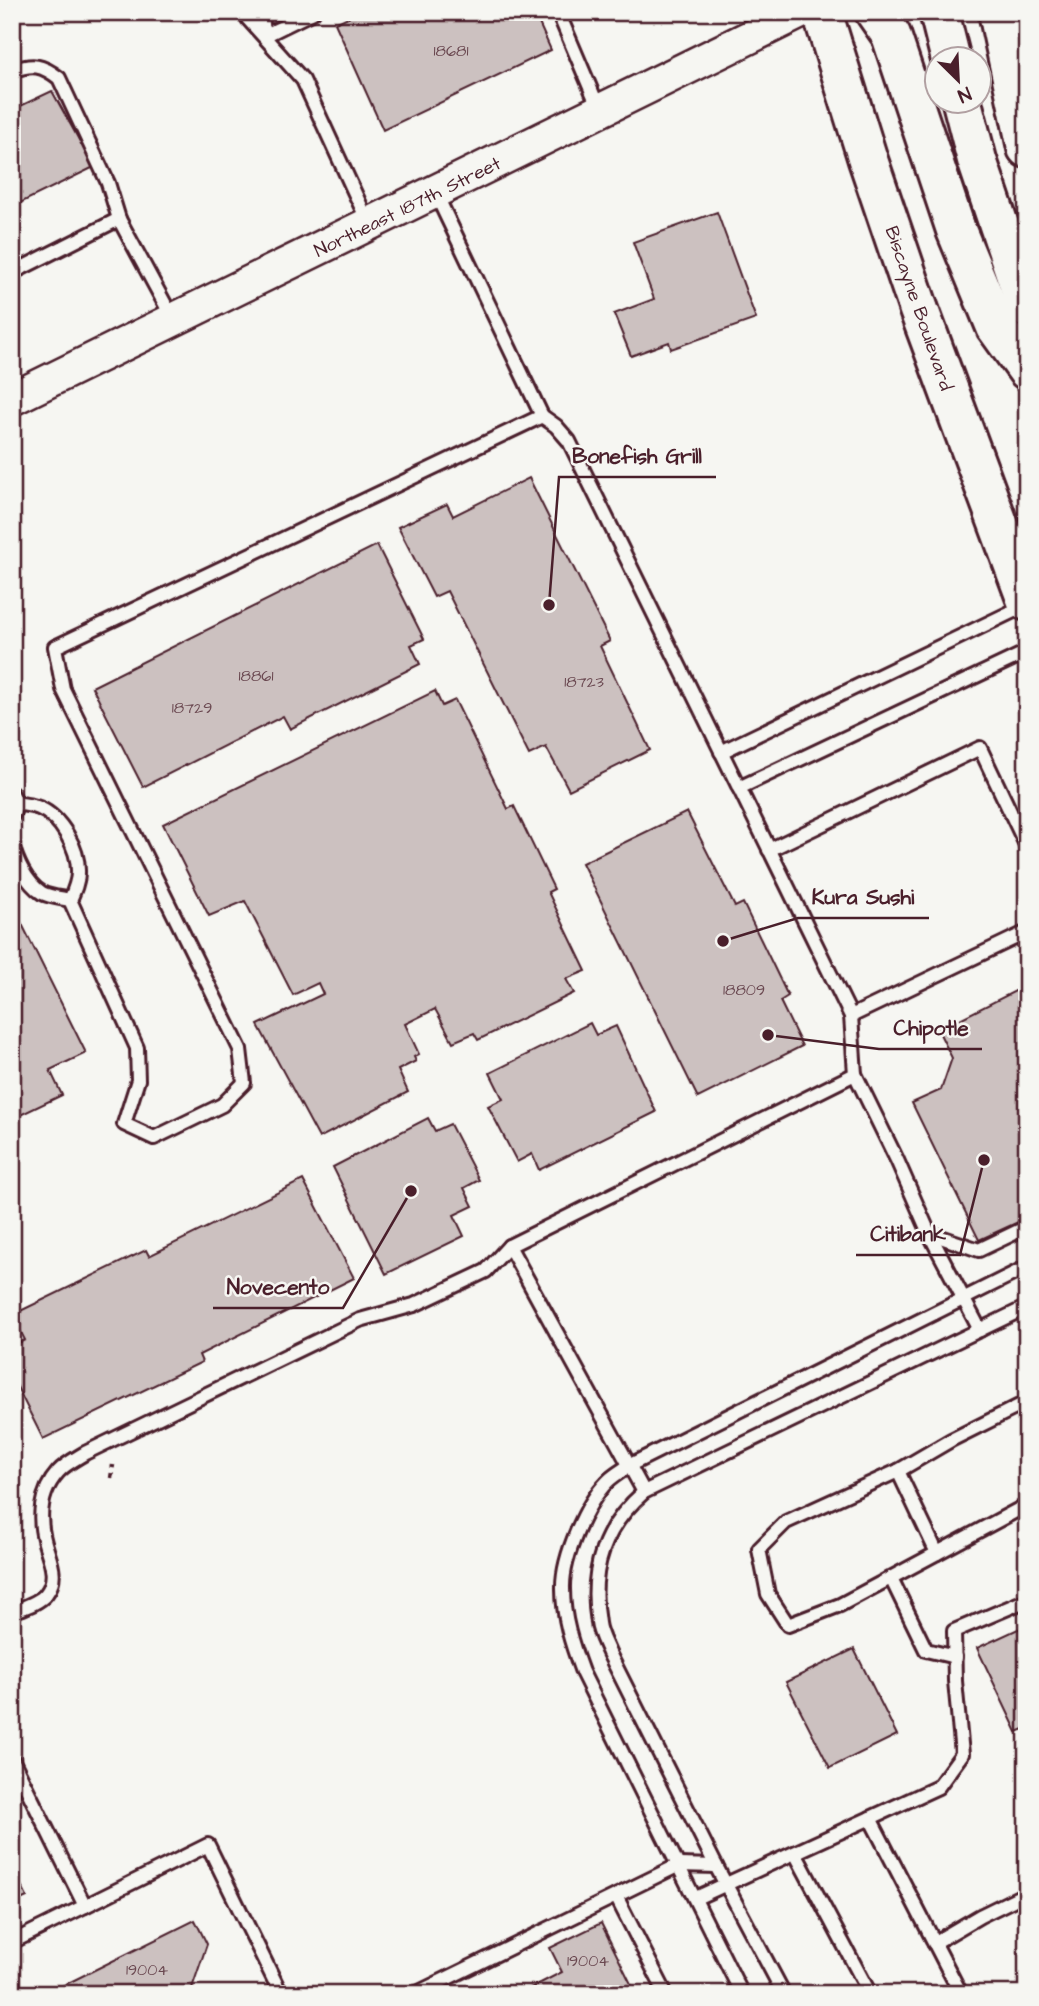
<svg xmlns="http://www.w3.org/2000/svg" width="1039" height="2006" font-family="'Architects Daughter',sans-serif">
<rect width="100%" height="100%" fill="#f6f6f2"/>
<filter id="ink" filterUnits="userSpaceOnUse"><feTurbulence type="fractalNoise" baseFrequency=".0143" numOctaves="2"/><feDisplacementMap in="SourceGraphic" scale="14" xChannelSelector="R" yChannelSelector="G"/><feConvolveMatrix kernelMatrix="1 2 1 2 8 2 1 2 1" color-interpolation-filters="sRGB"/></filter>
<g filter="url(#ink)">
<g fill="#ccc1c0" stroke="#4a1f2b" stroke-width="2">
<path d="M359,12h175l17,38 -168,80 -48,-107z"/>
<path d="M52,91l42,76 -82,40v-97z"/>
<path d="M717,212l39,107 -85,30 -2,-7 -38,14 -17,-42 40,-15 -21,-57z"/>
<path d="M529,478l81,163 -10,5 50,104 -81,40 -23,-43 -17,8 -82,-164 -13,6 -36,-70 49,-23 6,12z"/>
<path d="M377,545l47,94 -13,6 9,19 -130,65 -7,-13 -140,71 -51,-100z"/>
<path d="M435,691l7,15 13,-6 53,109 6,-3 40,83 -6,3 38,79 -20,8 8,14 -96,47 -4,-7 -21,9 -18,-33 -30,15 14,30 -5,3 2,4 -18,9 10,22 -89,46 -61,-113 65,-31 -5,-11 -25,12 -48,-94 -36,15 -46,-92z"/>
<path d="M687,812l48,95 8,-4 45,93 -8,5 22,45 -104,52 -116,-235z"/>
<path d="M12,904l74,149 -36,17 12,25 -50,24z"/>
<path d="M1027,985v233l-48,22 -67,-137 29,-13 11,-32 -14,-28z"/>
<path d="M590,1023l6,12 20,-9 40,86 -117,58 -7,-16 -15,8 -29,-56 15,-7 -13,-26z"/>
<path d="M428,1118l7,13 15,-7 29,56 -15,8 9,18 -19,9 10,21 -78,38 -53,-107z"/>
<path d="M303,1180l51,98 -155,77 3,7 -159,77 -31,-62v-31l13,-6 -13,-25 134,-65 3,6z"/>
<path d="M1027,1625v103l-10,4 -40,-84z"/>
<path d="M854,1649l43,86 -67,33 -44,-86z"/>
<path d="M12,1867l15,30 -15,7z"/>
<path d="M195,1920l12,24 -17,50h-144z"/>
<path d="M601,1923l35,71h-117l43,-22 -12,-24z"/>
</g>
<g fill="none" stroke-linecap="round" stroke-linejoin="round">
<g stroke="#4a1f2b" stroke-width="18">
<g id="service">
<path d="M245,12l3,7 55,61 66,144"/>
<path d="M262,12l2,24 49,-24"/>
<path d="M558,12l42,99"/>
<path d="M12,71c21,-8 30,-6 47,7l49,105 11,36"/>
<path d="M435,192l107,224"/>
<path d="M12,273l107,-54 54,100"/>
<path d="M721,752l305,-147"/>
<path d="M739,788l288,-136"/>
<path d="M12,794l5,9 -5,13"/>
<path d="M17,803c7,2 15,2 22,5 22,9 40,41 39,65 0,9 -4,18 -8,27l67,148 1,32 -14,44 30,14 68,-33 22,-22 -4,-34 -177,-360 -8,-42 487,-231 14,10 13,15 282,575 4,58"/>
<path d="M12,844c4,16 14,39 30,49 8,4 19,5 28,7"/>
<path d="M769,850l211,-102 47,99"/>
<path d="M851,1016l176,-84"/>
<path d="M929,1233l50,17 48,-23"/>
<path d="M509,1246l135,246"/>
<path d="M1027,1402l-76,38 -53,31 -112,51 -27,27 9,45 20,31 52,-20 187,-100"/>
<path d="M898,1471l39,82"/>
<path d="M891,1578l35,72 29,7"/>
<path d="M12,1612c10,-4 27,-9 34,-18 13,-17 4,-33 -1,-51 -7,-25 -5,-51 13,-71 7,-8 19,-14 27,-19l275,-133 54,-15 72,-34 23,-25 346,-172 42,86 32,73 51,97"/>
<path d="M12,1759l73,147 123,-61 73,149"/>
<path d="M870,1818l91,176"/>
<path d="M795,1853l75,141"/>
<path d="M616,1896l50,98"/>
<path d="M696,1898l242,-111 24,-33 -7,-73 -1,-50 73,-31"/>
<path d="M12,1942l73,-36"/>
<path d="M934,1943l46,-27 47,-23"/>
<path d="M415,1994l264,-129 37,1"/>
<path d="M742,1994l-160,-322c-10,-27 -19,-54 -19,-83 -1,-31 23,-86 45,-108 6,-6 15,-11 22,-16l397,-198"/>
<path d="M784,1994l-68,-128 -107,-213c-4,-10 -10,-20 -11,-30 -9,-54 6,-96 46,-131l383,-185"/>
</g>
</g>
<g stroke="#4a1f2b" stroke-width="37">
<path id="tertiary" d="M12,399l789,-387"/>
</g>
<g stroke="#4a1f2b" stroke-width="44">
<g id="primary">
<path d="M822,12l46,148 51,150 108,291"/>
<path d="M875,12l16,23 65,195 40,97 31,43"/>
<path d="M939,12l12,48"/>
<path d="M998,12l29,136"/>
<path d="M962,102l15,58 50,148"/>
</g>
</g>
<path stroke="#4a1f2b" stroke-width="4.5" stroke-dasharray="5 5" stroke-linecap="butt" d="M111,1478l2,-13"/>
<use href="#service" stroke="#f6f6f2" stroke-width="12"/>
<use href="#tertiary" stroke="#f6f6f2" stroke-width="32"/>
<use href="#primary" stroke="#f6f6f2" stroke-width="38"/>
</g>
</g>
<g text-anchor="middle" stroke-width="5" stroke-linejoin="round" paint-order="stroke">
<g font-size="16" fill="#6a4850">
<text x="451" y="56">18681</text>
<text x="256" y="681">18861</text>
<text x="584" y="687">18723</text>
<text x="192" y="713">18729</text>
<text x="744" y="995">18809</text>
<text x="588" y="1966">19004</text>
<text x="147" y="1975">19004</text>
</g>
<g font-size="19" fill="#4a1f2b" stroke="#f6f6f2">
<text transform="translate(407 206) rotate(-26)" y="7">Northeast 187th Street</text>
<text transform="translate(920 308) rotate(71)" y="7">Biscayne Boulevard</text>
</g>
</g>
<path fill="none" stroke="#4a1f2b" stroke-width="2.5" d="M549 605L559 477H716M723 941L798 918H929M768 1035L879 1049H982M984 1160L960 1255H856M411 1191L343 1308H213"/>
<g fill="#4a1f2b" stroke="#f6f6f2" stroke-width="2.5">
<circle cx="549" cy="605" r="7"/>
<circle cx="723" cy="941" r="7"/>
<circle cx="768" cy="1035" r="7"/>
<circle cx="984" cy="1160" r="7"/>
<circle cx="411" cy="1191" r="7"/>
</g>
<g font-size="21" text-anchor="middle" font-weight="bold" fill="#4a1f2b" stroke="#f6f6f2" stroke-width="5" stroke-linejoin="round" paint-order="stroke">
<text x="637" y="463">Bonefish Grill</text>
<text x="863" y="904">Kura Sushi</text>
<text x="931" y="1035">Chipotle</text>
<text x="908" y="1241">Citibank</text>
<text x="278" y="1294">Novecento</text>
</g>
<rect width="1039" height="2006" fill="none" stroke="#f6f6f2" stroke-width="42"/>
<rect x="21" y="21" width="997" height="1964" fill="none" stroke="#4a1f2b" stroke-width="2.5" filter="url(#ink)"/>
<g transform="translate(958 80) rotate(156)"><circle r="33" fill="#f6f6f2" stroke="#b1a0a2" stroke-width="2"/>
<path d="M0-5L12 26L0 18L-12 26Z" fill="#4a1f2b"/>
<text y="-10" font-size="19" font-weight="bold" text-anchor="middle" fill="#4a1f2b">N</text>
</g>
</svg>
